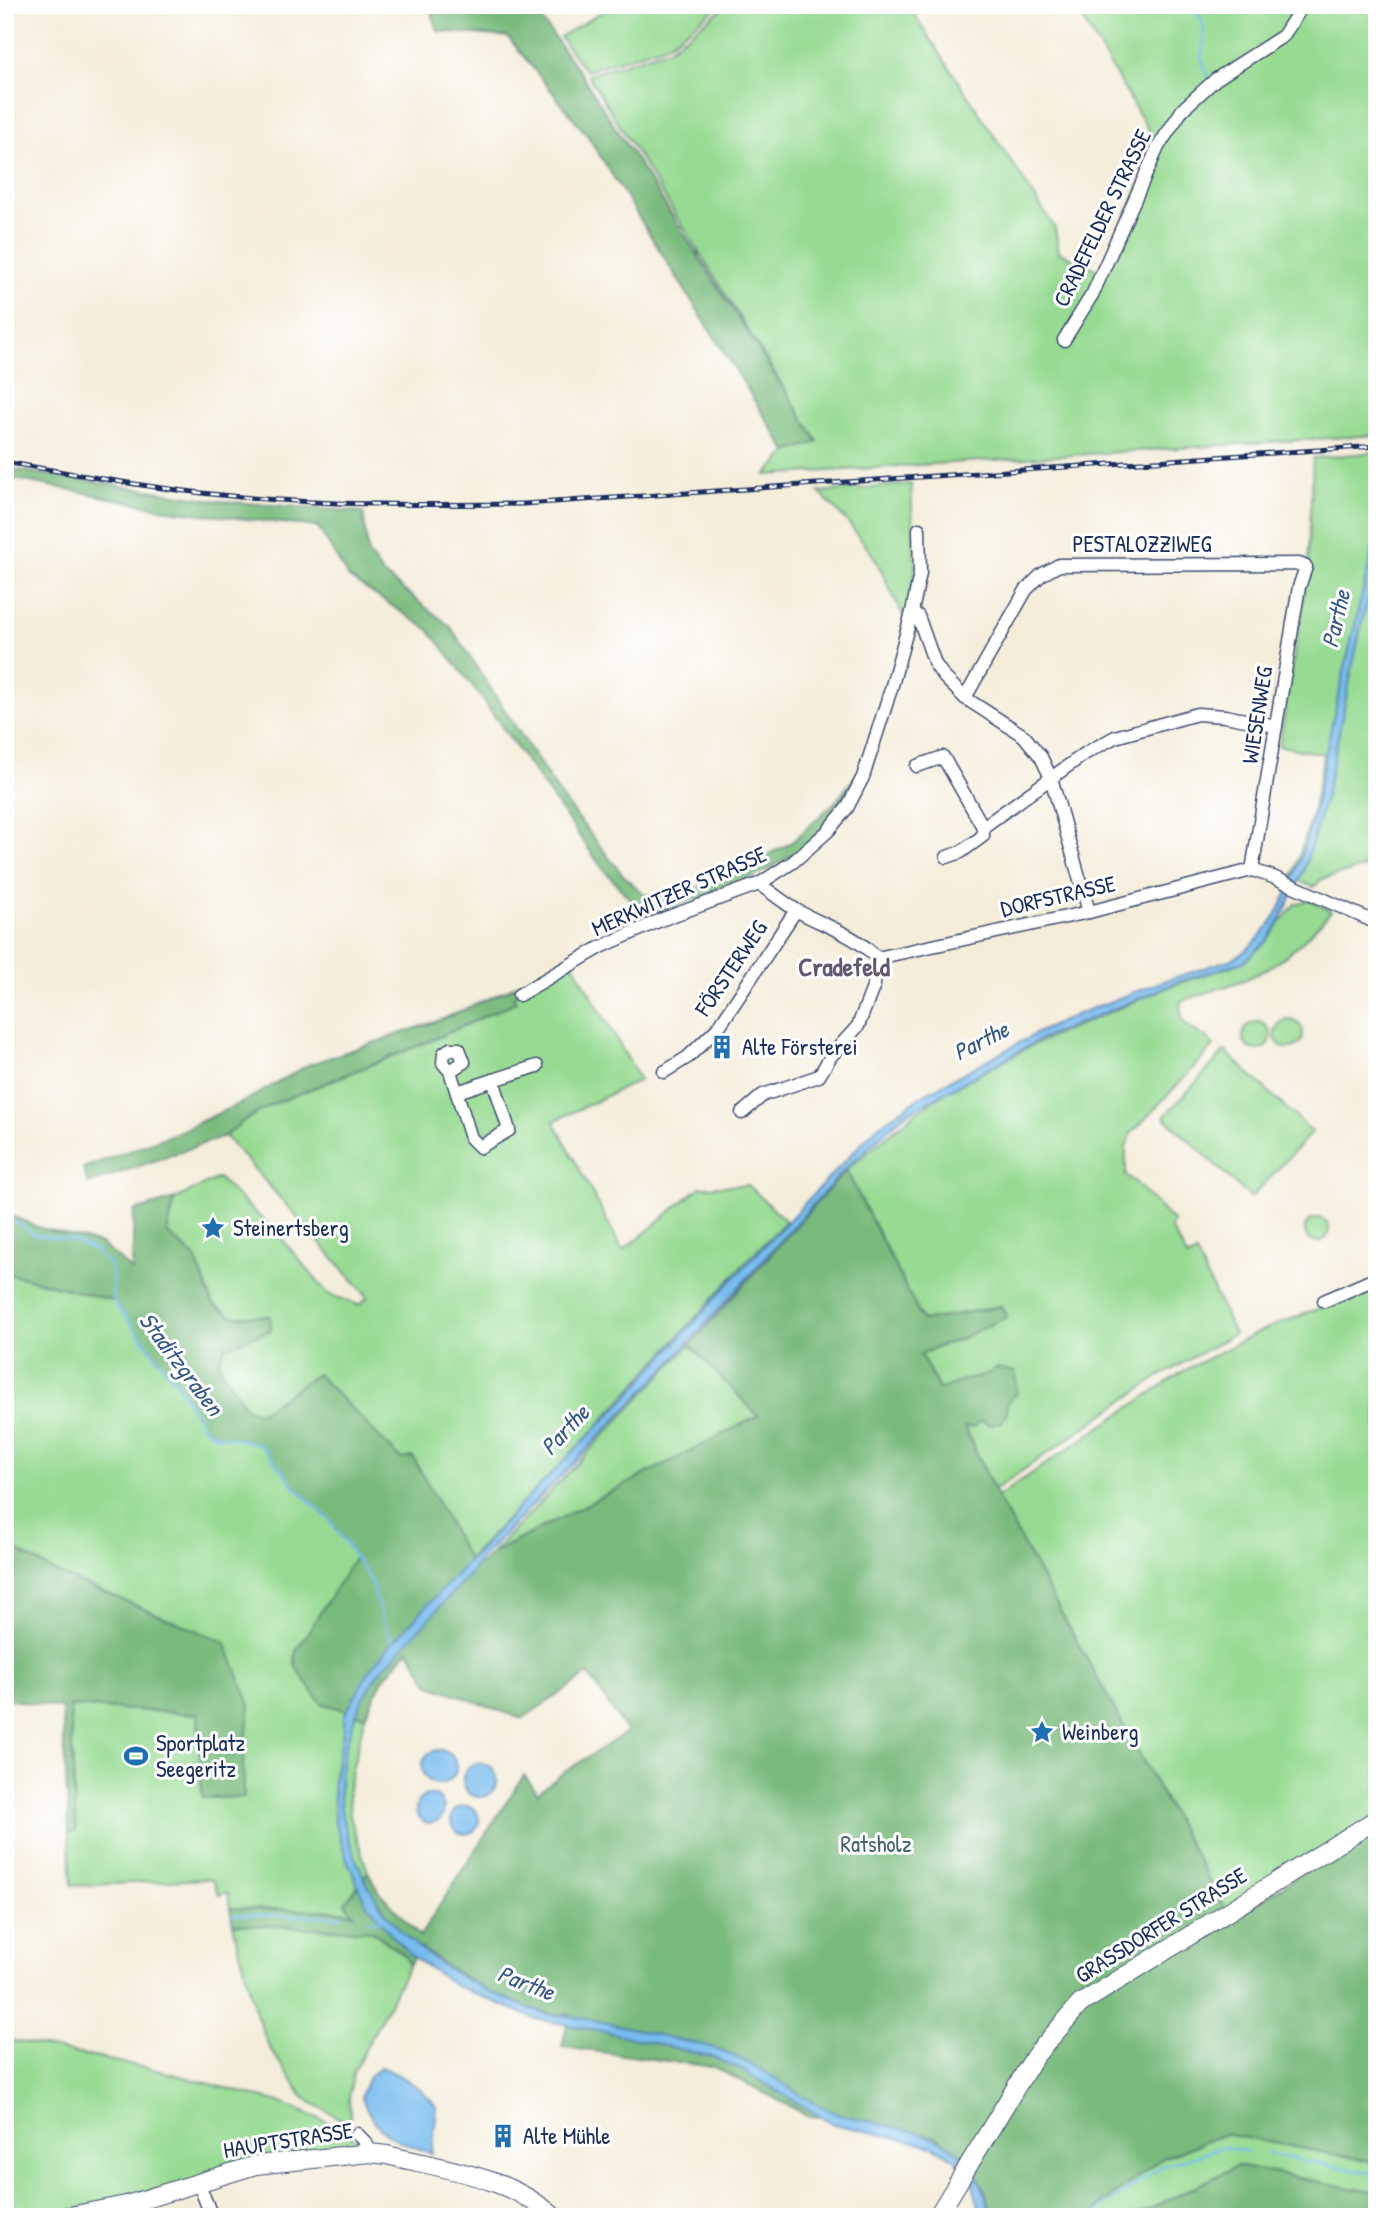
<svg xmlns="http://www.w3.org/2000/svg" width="1382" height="2222" font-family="'Patrick Hand',sans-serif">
<rect width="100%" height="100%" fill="#fff"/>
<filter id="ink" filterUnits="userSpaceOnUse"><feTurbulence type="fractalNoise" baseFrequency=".0143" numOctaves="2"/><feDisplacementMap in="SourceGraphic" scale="14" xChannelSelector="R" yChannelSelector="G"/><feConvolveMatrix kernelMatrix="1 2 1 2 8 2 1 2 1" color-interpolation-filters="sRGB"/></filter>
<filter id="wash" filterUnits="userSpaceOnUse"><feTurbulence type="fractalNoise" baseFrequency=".00686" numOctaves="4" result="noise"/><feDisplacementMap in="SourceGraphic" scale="28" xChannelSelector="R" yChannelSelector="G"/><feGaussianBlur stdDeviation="1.57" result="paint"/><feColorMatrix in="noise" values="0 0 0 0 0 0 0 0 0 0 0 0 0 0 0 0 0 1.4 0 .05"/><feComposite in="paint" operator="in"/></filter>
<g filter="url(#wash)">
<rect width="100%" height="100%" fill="#f4edd9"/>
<g fill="#97db93" stroke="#598578" stroke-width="2">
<path d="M614,5h106l-53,40 -81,26 -26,-34z"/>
<path d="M727,5h181l147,223 4,24 43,20 56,-126 -84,-141h303v430l-611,40 21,-23 31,-10 -230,-367 81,-26z"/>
<path d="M1377,452v412l-55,15 -8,8 -22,-9 19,-59 13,-65 -45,-8 29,-176 5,-112z"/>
<path d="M911,484l4,88 -10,48 -30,-62 -29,-38 -27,-28z"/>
<path d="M1310,900l21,11c-22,25 -44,48 -74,63 -24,12 -52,18 -77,28 1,34 16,22 34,44l-83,88 -5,13v29l8,5 40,41 -4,5 18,31 8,-5 38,81 -79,45 -161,111 -30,-64 43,-14v-9l-10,-35 -16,10 -19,2 -8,7 -15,2 -19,-36 43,-15 37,-32 -77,15 -77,-151 69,-57 33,-22 83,-45 140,-60 64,-21 31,-24 29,-37z"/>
<path d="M572,962l68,118 -86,41 69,130 77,-64 48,-2 38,36 -41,42 -151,167 -126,129 -55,-102 -12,2 -84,-85 -56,38 -15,-3 -28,-46 7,-16 45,-17 -38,-14 -19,-12 -18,-47 -28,-24 8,-34 43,-21 58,54 52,62 31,11 9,-8 -143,-161 17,-14 29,-17 161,-65 83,-38 -2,-7z"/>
<circle cx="1289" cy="1034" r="14"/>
<circle cx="1257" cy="1036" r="14"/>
<path d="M1225,1051l87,81 -61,66 -87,-81z"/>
<circle cx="1317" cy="1230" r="12"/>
<path d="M5,1273l110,28 2,7 10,10 48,63 30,49 14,6 20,3 23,7 36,44 32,30 26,37 -60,94 -1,15 26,37 44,13 -17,71 2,30 18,55 -23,31 10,11 -14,-3 -111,-3 -2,-16 -9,3 -6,-15 -7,-1 -134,7 -3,-54 7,-1 -6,-125 128,8 4,84 42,-1 -1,-32 7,-60 -193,-132 -39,-22 -13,3z"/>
<path d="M1377,1286v528l-151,97 -229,-414 188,-127 78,-40z"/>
<path d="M690,1345l69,71 -268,138z"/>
<path d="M233,1924l139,7 35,26 2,8 -56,108 -4,25 1,24 -2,1 -44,-25 -35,-51 -13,-34z"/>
<path d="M5,2039l152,31 122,32 50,21 30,18 -2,6 -285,63 -40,7h-27z"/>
<path d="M1224,2134l153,28v31l-140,-27 -103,51h-44l11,-12 62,-47z"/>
</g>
<g fill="#79bb7d" stroke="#4a756e" stroke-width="2">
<path d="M429,5h102l50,69 237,368 -31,10 -200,-317 -79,-98 -70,-6z"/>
<path d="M5,468l215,33 143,11 5,41 15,21 67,52 112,172 61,77 21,19 12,3 31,-5 39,-16 65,-33 45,-42 26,-33c-9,16 -16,38 -28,51 -50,55 -120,75 -189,97l-43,-48 -127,-179 -46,-59 -80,-52 -31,-51 -143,-16 -170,-34z"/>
<path d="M569,956l3,6 -59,34 3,6 -84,38 -161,65 -29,17 -17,14 -137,48 -5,-16 93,-35 67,-31 65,-37 135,-46 66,-30z"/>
<path d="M846,1170l77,151 78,-15 6,11 -45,21 -42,16 19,35c13,-2 17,-8 26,-9 15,-3 18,-3 32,-12l18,4 2,21 -10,10v9l-5,10 -11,3 -10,-4 -7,6h-10l33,70 234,423 146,-96v338l-153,-28 -61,24 -62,47 -11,12h-99l-5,-25 -9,-18 -16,-19 -25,-18 -67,-15 -60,-6 -95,-49 -152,-20 8,-33c-9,0 -19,1 -27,-2 -45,-11 -85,-38 -122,-64l-12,17 -2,-8 -35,-26 -139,-7 -3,-16 111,3 13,3 -9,-11 23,-31 13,22 39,42 104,-161 14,18 22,-18 67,-43 -39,-58 -66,45 -92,-34 -22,-36 -26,32 -17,35 -44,-13 -26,-37 1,-15 59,-94 -25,-37 -32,-30 -36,-44 -23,-7 -20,-3 -14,-6 -30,-49 -48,-63 -10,-10 -2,-7 -110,-28v-60l32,14 64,17 31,26 2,-59 41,-12 -8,34 28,24 18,47 19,12h38l1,14 -46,17 -7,16 28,46 15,3 56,-38 84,85 12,-2 55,102 13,5 10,-10 267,-138 -68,-71z"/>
<path d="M18,1551l39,22 168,69 25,63 -7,60 1,32 -42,1 -4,-84 -128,-8 6,126h-7l-7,-124 -57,-9v-145z"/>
<path d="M1237,2166l140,27v24h-243z"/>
</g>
<g fill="#77bcee" stroke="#4976a6" stroke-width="2">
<path d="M1377,532v31l-15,58 -36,174 -22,75 -25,53 -13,19 -23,20 -65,20 -139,58 -135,75 -59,54 -178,198 -186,191 -10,15 -80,87c-32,30 -54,95 -51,139 1,19 6,34 13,51 25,73 75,115 145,145 15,7 32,14 49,19 7,2 14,1 21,2 34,4 70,14 103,22 14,4 28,5 42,10 19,7 39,16 57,27 21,13 40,28 64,37 73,24 139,10 157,105h-9l-11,-39 -16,-19 -22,-13 -99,-22 -98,-57 -24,-10 -110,-26 -66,-12 -82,-34 -43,-30 -20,-20 -17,-24 -7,-6 -20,-45 -12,-38 -2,-41 11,-53v-12l25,-45 22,-27 130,-139 104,-106 102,-114 151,-159 48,-33 113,-61 41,-19 81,-31 71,-23c70,-35 85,-171 101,-240 14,-62 29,-125 44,-187z"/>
<circle cx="439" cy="1767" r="17"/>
<circle cx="480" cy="1780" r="17"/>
<circle cx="430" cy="1809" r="14"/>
<circle cx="465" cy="1820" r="14"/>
<path d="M381,2067c24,10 40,20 56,40l-5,47c-38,-16 -55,-17 -71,-58l8,-19z"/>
</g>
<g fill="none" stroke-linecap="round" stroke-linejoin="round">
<g stroke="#77bcee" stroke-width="2.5">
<path d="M1191,5l10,13 2,8 1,16 -3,15 7,19"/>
<path d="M5,1219l13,4 18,12 35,5 23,10 15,14 4,9 -1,19 5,16 10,10 48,63 30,49 14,6 20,3 23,7 36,44 32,30 41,61 10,34 12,28"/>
<path d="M232,1915l111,1"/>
<path d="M367,1921l14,-1"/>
<path d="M1267,2154l110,20"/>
<path d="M1094,2217l4,-6 65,-45 60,-19 24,4"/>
</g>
</g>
</g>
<g filter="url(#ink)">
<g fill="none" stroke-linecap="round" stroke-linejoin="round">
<g stroke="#3c4c70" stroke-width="15">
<g id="street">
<path d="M1064,340l29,-47 65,-146 25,-38 33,-30 67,-43 20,-31"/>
<path d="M912,612l6,4 17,48 9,13 21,21 59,38 17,21 10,21 38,134"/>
<path d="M965,698l61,-108 15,-15 18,-10 240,-1 7,3 -7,20 -47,283"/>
<path d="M917,766l26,-9 40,70v9l-22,16 -14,5"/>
<path d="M983,827l103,-74 29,-16 82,-23 28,2 51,10"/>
<path d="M759,884c12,8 24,18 37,26 28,16 59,24 81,48"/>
<path d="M877,958l212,-46 163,-42 21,7 104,46"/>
<path d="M519,995l82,-48 62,-28 96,-35 34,-22 35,-31 19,-23 16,-31 28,-88 21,-77 8,-39 -1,-44"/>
<path d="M450,1071l14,-9 -5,-13h-9l-6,4 -1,10 7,8 21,67 9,9 29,-17 -16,-50"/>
<path d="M664,1072l24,-15 30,-29 78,-118"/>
<path d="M457,1092l80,-26"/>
<path d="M742,1113l21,-18 56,-19 12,-20 27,-30 16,-41 3,-27"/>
<path d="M1324,1301l53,-23"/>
<path d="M357,2134l9,9 4,10"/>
<path d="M198,2182l14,35"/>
</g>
</g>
<g stroke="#3c4c70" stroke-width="20">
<g id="secondary">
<path d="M65,2217l61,-12 130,-40 114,-12 17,2c56,14 122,21 167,62"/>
<path d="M937,2217l98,-161 45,-52 297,-185"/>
</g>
</g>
<use href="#street" stroke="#fff" stroke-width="12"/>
<use href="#secondary" stroke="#fff" stroke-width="18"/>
<g stroke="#1b2f5e" stroke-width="5">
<path id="rail" d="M5,462c75,13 150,27 226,34 98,10 195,9 293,8l853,-58"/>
</g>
<use href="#rail" stroke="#fff" stroke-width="2.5" stroke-dasharray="8" stroke-linecap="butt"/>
</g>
</g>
<defs>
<g id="building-bare" transform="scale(1.89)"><path d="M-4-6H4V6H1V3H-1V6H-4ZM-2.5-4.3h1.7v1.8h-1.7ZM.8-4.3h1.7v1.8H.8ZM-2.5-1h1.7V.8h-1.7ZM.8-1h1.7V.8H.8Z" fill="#1f6fb2" stroke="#fff" stroke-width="2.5" paint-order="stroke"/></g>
<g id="sight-bare" transform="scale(1.89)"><path d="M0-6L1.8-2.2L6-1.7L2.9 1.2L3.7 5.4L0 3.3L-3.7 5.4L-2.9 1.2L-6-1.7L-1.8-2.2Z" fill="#1f6fb2" stroke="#fff" stroke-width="2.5" paint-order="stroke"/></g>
<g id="stadium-bare" transform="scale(1.89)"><path d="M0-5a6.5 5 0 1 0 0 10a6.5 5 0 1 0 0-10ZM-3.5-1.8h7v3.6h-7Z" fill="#1f6fb2" stroke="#fff" stroke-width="2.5" paint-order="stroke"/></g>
</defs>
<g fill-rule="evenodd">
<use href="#building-bare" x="722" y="1047"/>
<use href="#sight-bare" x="213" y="1228"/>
<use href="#sight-bare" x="1042" y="1732"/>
<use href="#stadium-bare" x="136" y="1756"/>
<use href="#building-bare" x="503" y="2136"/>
</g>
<g text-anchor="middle" stroke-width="6" stroke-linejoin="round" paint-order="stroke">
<g font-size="23" fill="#1b2f5e" stroke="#fff">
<text transform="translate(1102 218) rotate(-64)" y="8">CRADEFELDER STRASSE</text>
<text x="1142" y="552">PESTALOZZIWEG</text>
<text transform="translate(1257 715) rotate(-81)" y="8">WIESENWEG</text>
<text transform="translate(679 891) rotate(-24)" y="8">MERKWITZER STRASSE</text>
<text transform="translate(1058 896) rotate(-13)" y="8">DORFSTRASSE</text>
<text transform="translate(731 968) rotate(-56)" y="8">FÖRSTERWEG</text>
<text transform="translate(1161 1925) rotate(-32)" y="8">GRASSDORFER STRASSE</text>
<text transform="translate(288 2140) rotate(-9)" y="8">HAUPTSTRASSE</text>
</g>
<g font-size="23" fill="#1b2f5e" stroke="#fff" text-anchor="start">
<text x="742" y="1055">Alte Försterei</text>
<text x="233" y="1236">Steinertsberg</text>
<text x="1062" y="1740">Weinberg</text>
<text x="156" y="1751">Sportplatz<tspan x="156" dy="26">Seegeritz</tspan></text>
<text x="523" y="2144">Alte Mühle</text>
</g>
<g font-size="23" fill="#40636e" stroke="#fff">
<text x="876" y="1852">Ratsholz</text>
</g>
<g font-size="24" font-style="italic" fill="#375989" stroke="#fff">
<text transform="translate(1336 619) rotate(-77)" y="8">Parthe</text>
<text transform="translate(981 1041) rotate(-27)" y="8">Parthe</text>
<text transform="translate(181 1364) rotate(53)" y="8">Staditzgraben</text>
<text transform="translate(565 1430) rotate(-47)" y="8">Parthe</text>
<text transform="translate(526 1983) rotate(21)" y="8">Parthe</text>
</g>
<g font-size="26" font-weight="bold" fill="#605971" stroke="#fff">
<text x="844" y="976">Cradefeld</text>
</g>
</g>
<rect width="1382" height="2222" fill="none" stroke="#fff" stroke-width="28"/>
</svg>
